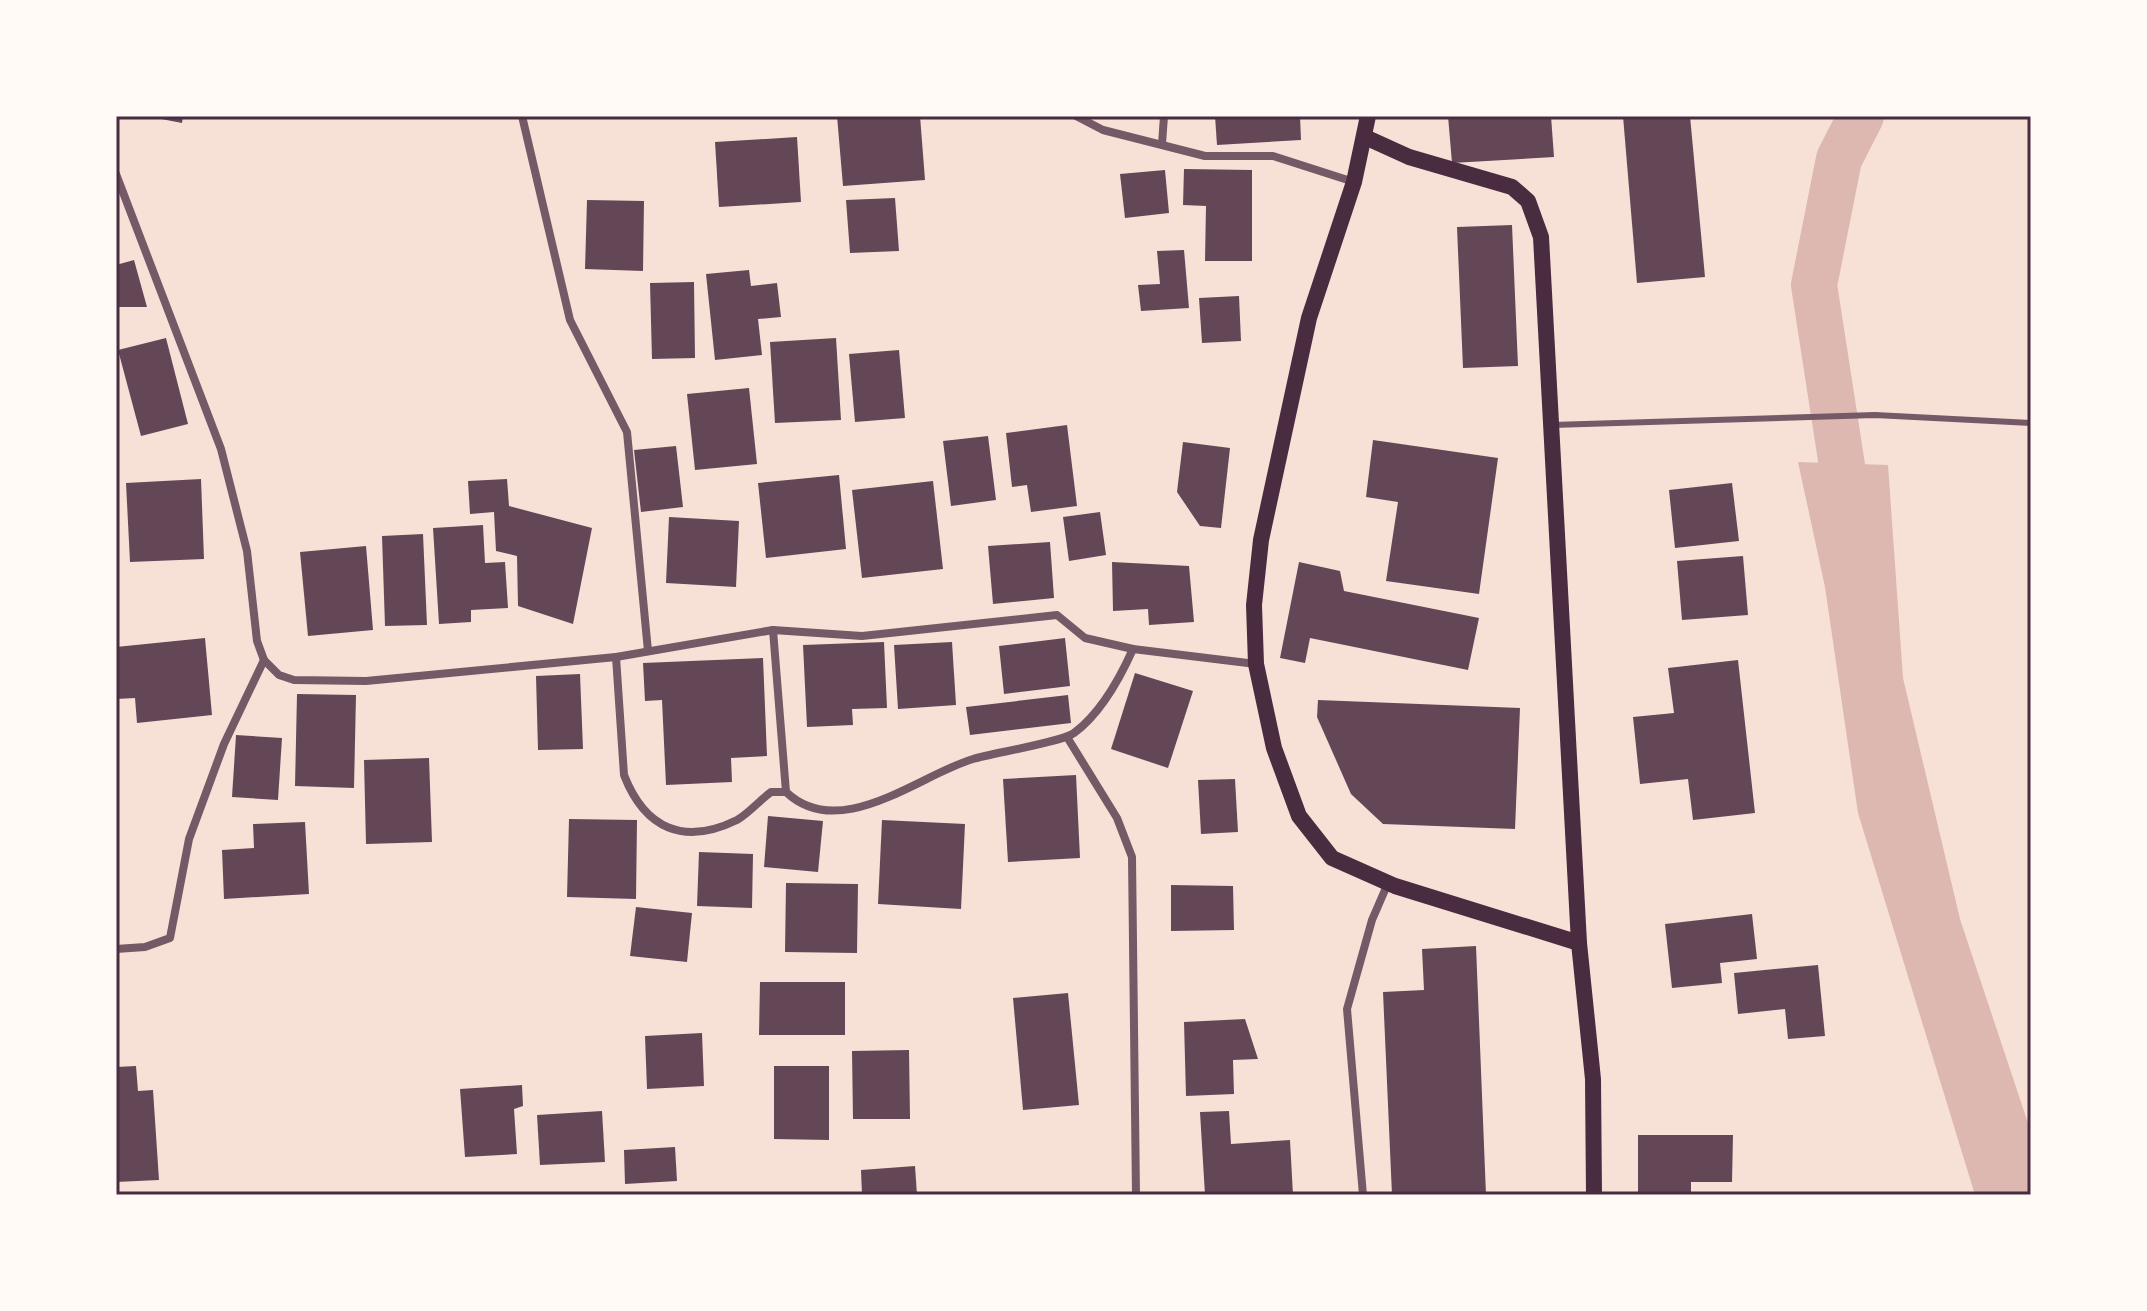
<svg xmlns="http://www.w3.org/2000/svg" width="2147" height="1311" font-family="Barlow,sans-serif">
<rect width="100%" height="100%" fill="#f7e1d7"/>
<path fill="#dcb8b0" d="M1798,462l90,3 15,213 57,241 71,213v63h-56l-117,-382 -33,-226z"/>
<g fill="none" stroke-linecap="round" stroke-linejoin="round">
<path stroke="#dcb8b0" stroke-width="46" d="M1851,524l-37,-239 25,-126 22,-43"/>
</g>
<g fill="#644757">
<path d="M146,116h37l-1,7z"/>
<path d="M837,116h83l5,64 -82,6z"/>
<path d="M1215,116h85l1,24 -84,5z"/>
<path d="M1448,116h103l3,41 -102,6z"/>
<path d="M1623,116h67l15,161 -68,6z"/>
<path d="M797,137l4,65 -82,5 -4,-65z"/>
<path d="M1184,169l68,1v91h-47l1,-55 -23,-1z"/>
<path d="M1165,170l4,43 -44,5 -5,-44z"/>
<path d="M895,198l4,53 -49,2 -4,-53z"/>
<path d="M587,200l57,1 -1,70 -58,-2z"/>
<path d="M1512,225l6,141 -55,2 -6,-141z"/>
<path d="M1184,250l5,58 -48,3 -3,-26 22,-1 -3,-33z"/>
<path d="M134,260l13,47h-31v-42z"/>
<path d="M749,270l2,16 26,-3 4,34 -23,2 4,36 -47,5 -9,-86z"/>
<path d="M694,282l1,76 -43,1 -2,-76z"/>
<path d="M1239,296l2,45 -39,2 -3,-45z"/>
<path d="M166,338l22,86 -47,12 -23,-86z"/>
<path d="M836,338l5,82 -66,3 -5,-81z"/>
<path d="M899,350l6,68 -50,4 -6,-68z"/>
<path d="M749,388l8,76 -62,6 -8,-76z"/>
<path d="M1067,425l10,81 -46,6 -4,-27 -15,2 -6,-54z"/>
<path d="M988,436l8,64 -45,6 -8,-65z"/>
<path d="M1373,440l125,18 -19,136 -93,-13 12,-79 -32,-5z"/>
<path d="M1183,442l47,6 -9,80 -21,-2 -23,-34z"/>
<path d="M676,446l7,61 -42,5 -7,-62z"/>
<path d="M839,475l7,74 -80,9 -8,-75z"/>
<path d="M201,479l3,80 -74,3 -4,-79z"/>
<path d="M507,479l2,27 83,22 -19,96 -55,-18 -1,-50 -21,-5 -2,-39 -24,2 -2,-33z"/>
<path d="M933,481l10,88 -81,9 -10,-88z"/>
<path d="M1732,483l7,58 -64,7 -6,-58z"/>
<path d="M1100,512l6,43 -37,6 -6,-44z"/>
<path d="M669,517l70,4 -3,66 -70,-4z"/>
<path d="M483,525l2,38 20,-1 3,46 -37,2v12l-32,2 -6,-96z"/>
<path d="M423,534l4,91 -42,1 -3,-90z"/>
<path d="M1050,542l4,56 -61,6 -5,-58z"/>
<path d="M366,546l7,84 -65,6 -8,-84z"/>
<path d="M1743,556l5,59 -66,5 -5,-59z"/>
<path d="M1112,562l77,4 5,56 -45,3 -1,-16 -35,2z"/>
<path d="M1299,562l41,9 4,20 135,27 -11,52 -158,-32 -5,25 -25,-5z"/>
<path d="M205,638l7,77 -75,8 -2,-25 -19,1v-52z"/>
<path d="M1065,638l5,48 -66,8 -5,-48z"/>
<path d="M884,642l3,66 -35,1 1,16 -46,2 -4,-82z"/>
<path d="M952,642l4,63 -58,4 -4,-64z"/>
<path d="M763,658l4,98 -36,2 1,24 -66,3 -4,-85 -17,1 -2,-38z"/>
<path d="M1738,660l17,153 -62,7 -5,-41 -48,5 -7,-67 41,-4 -6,-45z"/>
<path d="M1135,673l58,18 -25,77 -57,-19z"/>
<path d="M580,674l3,75 -45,1 -2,-74z"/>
<path d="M297,694l59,1 -2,93 -59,-2z"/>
<path d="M1068,695l3,28 -101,12 -4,-28z"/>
<path d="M1318,700l202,8 -5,121 -132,-5 -32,-30 -34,-77z"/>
<path d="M236,735l46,3 -4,62 -46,-3z"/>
<path d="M429,758l3,84 -66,2 -2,-84z"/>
<path d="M1076,775l4,83 -72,4 -5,-83z"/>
<path d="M1235,779l3,53 -37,2 -3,-54z"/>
<path d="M768,816l55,5 -5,51 -54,-5z"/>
<path d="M569,819l68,1 -1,79 -69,-2z"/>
<path d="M882,820l83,4 -4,85 -83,-5z"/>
<path d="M305,822l4,72 -85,5 -2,-49 32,-2 -1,-24z"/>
<path d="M699,852l54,2 -1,54 -55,-2z"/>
<path d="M786,883l72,1 -1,69 -72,-1z"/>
<path d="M1171,885l62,1 1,44 -63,1z"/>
<path d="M636,907l56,6 -5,49 -57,-6z"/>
<path d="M1752,914l5,45 -37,4 2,20 -50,5 -7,-64z"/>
<path d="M1476,946l10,249h-94l-9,-203 41,-2 -2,-41z"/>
<path d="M1818,965l7,71 -37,3 -3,-30 -47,5 -4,-41z"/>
<path d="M760,982h85v53h-86z"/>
<path d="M1068,993l11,112 -56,5 -10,-112z"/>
<path d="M1245,1019l13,40 -25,1 1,34 -48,2 -2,-74z"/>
<path d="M702,1033l2,53 -57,3 -2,-53z"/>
<path d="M909,1050l1,69h-57l-1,-68z"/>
<path d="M136,1066l2,25 15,-1 6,90 -43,2v-115z"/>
<path d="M774,1066h55v74l-55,-1z"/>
<path d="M522,1085l1,21 -9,3 3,45 -52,3 -5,-68z"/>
<path d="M602,1111l3,51 -65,3 -3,-50z"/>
<path d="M1229,1111l2,33 59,-4 3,55h-88l-5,-83z"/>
<path d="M1638,1135h95l-1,47h-41v13h-53z"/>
<path d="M675,1147l2,34 -52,3 -1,-34z"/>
<path d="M915,1166l2,29h-55l-1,-25z"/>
</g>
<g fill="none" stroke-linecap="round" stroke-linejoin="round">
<path stroke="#755966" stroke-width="6" d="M1552,425l323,-10 156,8"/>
<g stroke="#755966" stroke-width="8">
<path d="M522,116l48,204 57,112 21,219"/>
<path d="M1076,116l27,14 102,26h68l81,26"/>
<path d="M1162,144l2,-28"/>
<path d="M116,174l105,275 26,102 10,90 7,19 15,15 15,5 72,1 250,-24 157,-27 89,6 195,-21 28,23 48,11 123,15"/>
<path d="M773,630l13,162"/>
<path d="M616,657l8,118c21,54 60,71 113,45 11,-6 23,-20 34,-28h15c54,51 133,-17 187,-33 20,-6 89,-17 101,-26 26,-19 46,-55 59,-84"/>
<path d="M1067,737l50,81 15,39 4,338"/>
<path d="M116,949l29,-2 25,-9 19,-99 35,-95 40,-84"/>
<path d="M1363,1195l-16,-186 25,-89 16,-37"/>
</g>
<g stroke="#4a2c40" stroke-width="16">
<path d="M1368,116l-14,66 -45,136 -48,222 -7,65 2,59 18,84 25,68 33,42 63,28 184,57"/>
<path d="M1365,137l44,20 103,30 16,14 13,36 38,706 14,136 1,116"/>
</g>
</g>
<rect width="2147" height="1311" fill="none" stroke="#fffaf5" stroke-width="236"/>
<rect x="118" y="118" width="1911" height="1075" fill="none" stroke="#4a2c40" stroke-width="3"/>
</svg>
